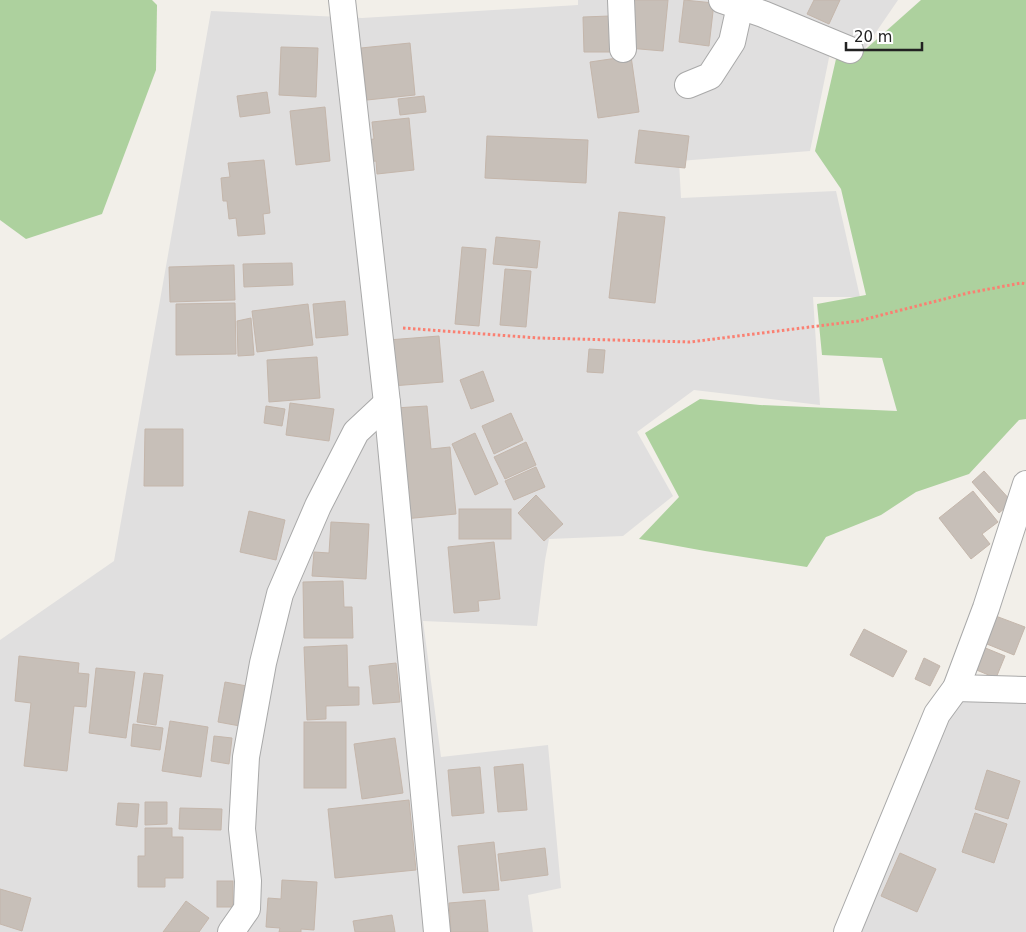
<svg xmlns="http://www.w3.org/2000/svg" width="1026" height="932" font-family="'DejaVu Sans',sans-serif">
<rect width="100%" height="100%" fill="#f2efe9"/>
<g fill="#e0dfdf">
<path d="M578,0h320l-41,60 -26,-12 -21,103 -131,10 2,37 155,-7 24,106h-47l7,108 -126,-15 -57,42 36,64 -50,40 -74,3 -4,21 -8,66 -114,-5 18,136 107,-12 13,143 -33,7 5,37h-533v-292l114,-79 97,-550 151,7 216,-13z"/>
<path d="M970,694l56,1v237h-167l89,-217z"/>
</g>
<g fill="#add19e">
<path d="M0,0h152l5,5 -1,65 -54,144 -76,25 -26,-19z"/>
<path d="M921,0h105v419l-7,1 -50,54 -53,18 -35,23 -55,22 -19,30 -102,-16 -66,-12 40,-42 -34,-64 55,-34 60,6 137,6 -15,-53 -60,-3 -5,-51 49,-9 -25,-106 -26,-38 21,-92 22,-3z"/>
</g>
<g fill="#c7bfb8" stroke="#c4b6ab">
<path d="M633,0h35l-5,51 -35,-3z"/>
<path d="M684,0l30,3 -5,43 -30,-4z"/>
<path d="M814,0h26l-11,24 -22,-10z"/>
<path d="M610,16v36h-26l-1,-35z"/>
<path d="M410,43l5,52 -48,5 -6,-52z"/>
<path d="M281,47l37,1 -2,49 -37,-2z"/>
<path d="M631,56l8,56 -41,6 -8,-56z"/>
<path d="M267,92l3,21 -30,4 -3,-21z"/>
<path d="M424,96l2,16 -26,3 -2,-16z"/>
<path d="M325,107l5,54 -34,4 -6,-54z"/>
<path d="M409,118l5,52 -37,4 -1,-13 -8,1 -2,-22 8,-1 -2,-17z"/>
<path d="M639,130l50,6 -4,32 -50,-5z"/>
<path d="M487,136l101,4 -2,43 -101,-5z"/>
<path d="M264,160l6,53 -7,1 2,20 -27,2 -2,-18 -7,1 -2,-18h-4l-2,-23 9,-1 -2,-14z"/>
<path d="M619,212l46,5 -10,86 -46,-5z"/>
<path d="M496,237l44,4 -3,27 -44,-4z"/>
<path d="M462,247l24,2 -7,77 -24,-2z"/>
<path d="M292,263l1,22 -49,2 -1,-23z"/>
<path d="M234,265l1,35 -65,2 -1,-35z"/>
<path d="M505,269l26,2 -5,56 -26,-2z"/>
<path d="M345,301l3,34 -32,3 -3,-34z"/>
<path d="M235,303l1,51 -60,1v-51z"/>
<path d="M308,304l5,41 -56,7 -5,-41z"/>
<path d="M251,318l3,37 -16,1 -1,-35z"/>
<path d="M439,336l4,46 -51,4 -4,-46z"/>
<path d="M589,349l16,1 -2,23 -16,-1z"/>
<path d="M317,357l3,41 -51,4 -2,-42z"/>
<path d="M483,371l11,30 -23,8 -11,-29z"/>
<path d="M290,403l44,6 -5,32 -43,-6z"/>
<path d="M266,406l19,3 -3,17 -18,-3z"/>
<path d="M427,406l4,43 19,-2 6,67 -52,5 -9,-111z"/>
<path d="M511,413l12,27 -29,14 -12,-28z"/>
<path d="M145,429h38v57h-39z"/>
<path d="M475,433l23,51 -23,11 -23,-51z"/>
<path d="M526,442l10,23 -31,14 -11,-22z"/>
<path d="M536,467l9,20 -31,13 -9,-19z"/>
<path d="M984,471l28,31 -13,11 -27,-31z"/>
<path d="M973,491l25,31 -16,12 8,10 -19,15 -32,-41z"/>
<path d="M536,495l27,29 -19,17 -26,-28z"/>
<rect x="459" y="509" width="52" height="30"/>
<path d="M249,511l36,9 -9,40 -36,-8z"/>
<path d="M331,522l38,2 -3,55 -54,-3 2,-24 15,1z"/>
<path d="M494,542l6,57 -22,2 1,10 -25,2 -6,-66z"/>
<path d="M343,581l1,26h8l1,31h-49l-1,-56z"/>
<path d="M993,615l32,12 -11,28 -32,-13z"/>
<path d="M864,629l43,22 -14,26 -43,-22z"/>
<path d="M347,645l1,42h11v18l-33,1v13l-19,1 -3,-73z"/>
<path d="M983,647l22,9 -9,22 -22,-9z"/>
<path d="M19,656l60,7 -1,10 11,1 -3,33 -12,-1 -7,65 -43,-5 7,-63 -16,-2z"/>
<path d="M924,658l16,8 -10,20 -15,-7z"/>
<path d="M396,663l4,39 -27,2 -4,-38z"/>
<path d="M96,668l39,4 -9,66 -37,-5z"/>
<path d="M144,673l19,2 -7,50 -19,-3z"/>
<path d="M225,682l22,4 -7,40 -22,-4z"/>
<path d="M170,721l38,6 -7,50 -39,-6z"/>
<rect x="304" y="722" width="42" height="66"/>
<path d="M133,724l30,4 -3,22 -29,-4z"/>
<path d="M214,736l18,2 -3,26 -18,-3z"/>
<path d="M395,738l8,55 -41,6 -8,-55z"/>
<path d="M523,764l4,46 -29,2 -4,-45z"/>
<path d="M480,767l4,46 -32,3 -4,-46z"/>
<path d="M987,770l33,11 -12,38 -33,-10z"/>
<path d="M409,800l7,70 -81,8 -7,-69z"/>
<path d="M145,802h22v22l-22,1z"/>
<path d="M118,803l21,1 -2,23 -21,-2z"/>
<path d="M180,808l42,1 -1,21 -42,-1z"/>
<path d="M975,813l32,11 -13,39 -32,-11z"/>
<path d="M145,828h27v9h11v41h-18v9h-27v-31h7z"/>
<path d="M494,842l5,48 -36,3 -5,-47z"/>
<path d="M545,848l3,27 -47,6 -3,-27z"/>
<path d="M900,853l36,16 -19,43 -36,-16z"/>
<path d="M282,880l35,2 -3,48 -13,-1v3h-22l1,-4 -14,-1 2,-29 13,1z"/>
<rect x="217" y="881" width="16" height="26"/>
<path d="M0,889l31,9 -9,33 -22,-7z"/>
<path d="M485,900l3,32h-37l-2,-29z"/>
<path d="M186,901l23,17 -10,14h-36z"/>
<path d="M392,915l3,17h-40l-2,-11z"/>
</g>
<g fill="none" stroke-linecap="round" stroke-linejoin="round">
<g stroke="#a9a9a9" stroke-width="28">
<g id="minor">
<path d="M342,0l45,403 50,529"/>
<path d="M621,0l2,49"/>
<path d="M722,0l41,14 87,36"/>
<path d="M688,85l22,-9 22,-34 8,-36"/>
<path d="M956,688l70,2"/>
<path d="M231,932l16,-23 1,-28 -6,-52 4,-72 17,-94 17,-69 38,-88 38,-74 31,-29"/>
<path d="M847,932l90,-218 19,-26 30,-80 40,-124"/>
</g>
</g>
<path stroke="#fa8072" stroke-width="3" stroke-dasharray="2.5 2.5" stroke-linecap="butt" d="M403,328l135,10 152,4 168,-21 110,-28 53,-10 5,1"/>
<use href="#minor" stroke="#fff" stroke-width="26"/>
</g>
<path d="M846 42v8h76v-8" fill="none" stroke="#222222" stroke-width="2.5"/>
<text x="854" y="42" font-size="15" fill="#222222" stroke="#ffffff" stroke-width="4" paint-order="stroke">20 m</text>
</svg>
